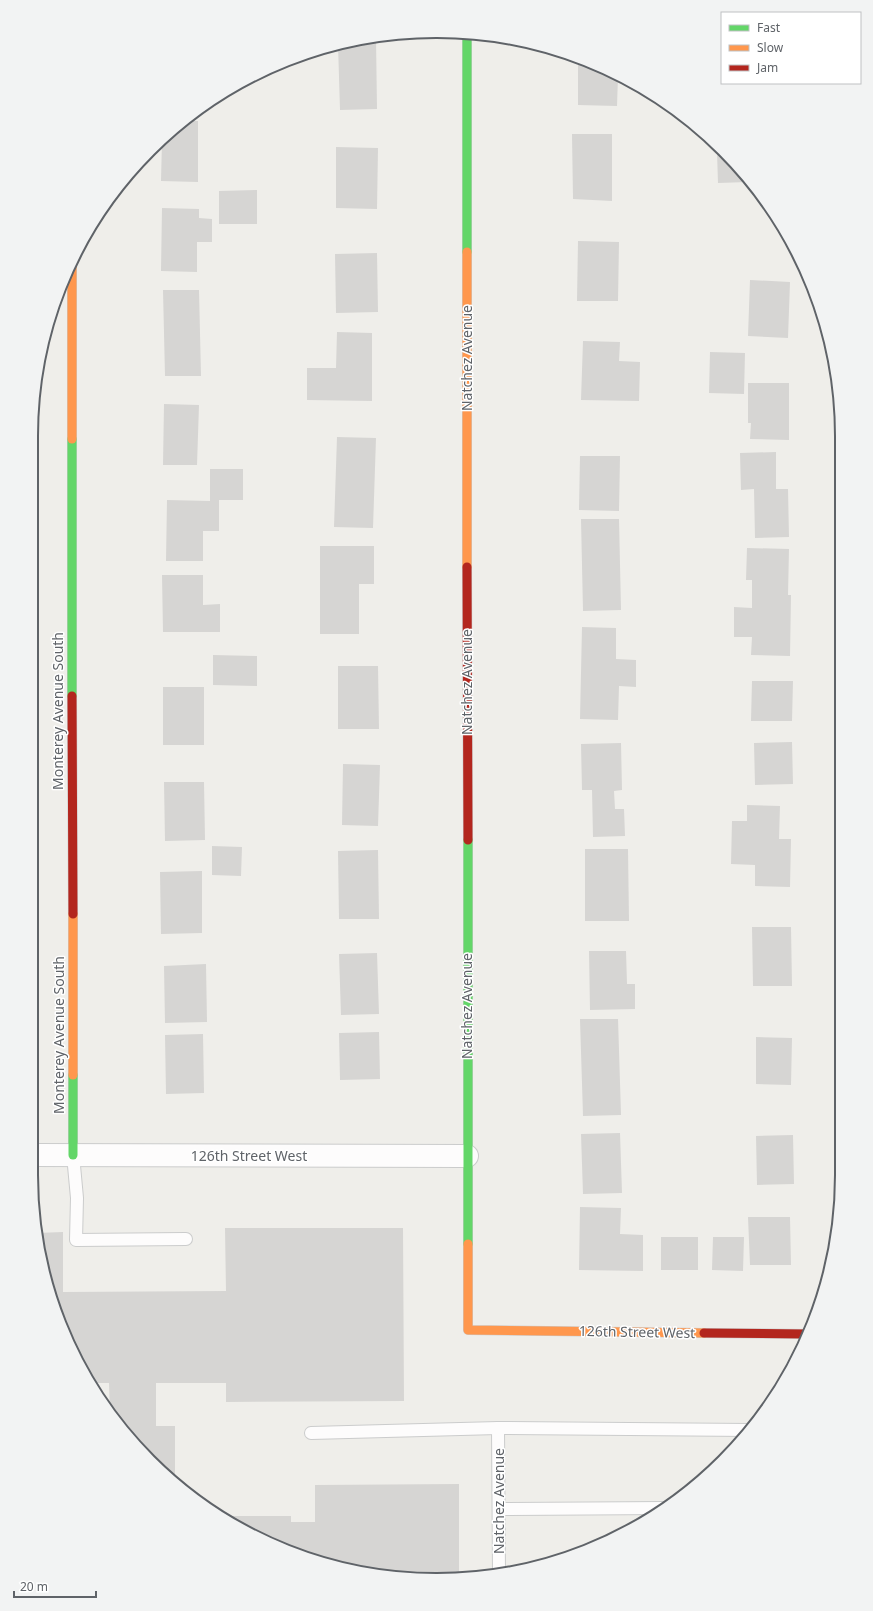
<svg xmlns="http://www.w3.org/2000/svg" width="873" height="1611" font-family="'Noto Sans',sans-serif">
<rect width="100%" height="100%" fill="#efeeea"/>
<g fill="#d6d5d3">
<path d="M376,38l1,71 -37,1 -2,-66z"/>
<path d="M578,58l40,18 -1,30 -39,-1z"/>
<path d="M183,121h15v61l-37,-1 1,-40z"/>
<path d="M572,134h40v67l-39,-2z"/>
<path d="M336,147l42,1 -1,61 -41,-1z"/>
<path d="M717,152h4l27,30 -30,1z"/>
<path d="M257,190v34h-38v-33z"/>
<path d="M162,208l37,1v9l13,1v23h-15v30l-36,-1z"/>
<path d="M578,241l41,1 -1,59h-41z"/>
<path d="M377,253l1,59 -42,1 -1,-59z"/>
<path d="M750,280l40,2 -2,56 -40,-2z"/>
<path d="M163,290h36l2,86h-36z"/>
<path d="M337,332l35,1v68l-65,-1v-32h29z"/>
<path d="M583,341l37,1 -1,19 21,1 -1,39 -58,-1z"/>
<path d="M710,352l35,1 -1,41 -35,-1z"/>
<path d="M748,383h41v57l-39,-1 1,-16h-3z"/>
<path d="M164,404l35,1 -2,60h-34z"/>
<path d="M337,437l39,1 -3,90 -39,-1z"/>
<path d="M776,452v37h12l1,48 -34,1 -1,-49 -13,1 -1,-37z"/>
<path d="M580,456h40l-1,55 -40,-1z"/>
<path d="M210,469h33v31h-24v31h-16v30h-37l1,-61 43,1z"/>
<path d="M581,519h38l2,91 -38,1z"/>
<path d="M320,546h54v38h-15v50h-39z"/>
<path d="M747,548l42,1 -1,46h3l-1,61 -39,-1 1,-18h-18v-30l18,1v-28h-6z"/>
<path d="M162,575h41v30l17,-1v28h-57z"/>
<path d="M582,627l34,1v31l20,1v27l-17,-1 -1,34 -38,-1z"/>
<path d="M213,655l44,1v30l-44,-1z"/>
<path d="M338,666h40l1,63h-41z"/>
<path d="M752,681h41l-1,40h-41z"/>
<rect x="163" y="687" width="41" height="58"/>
<path d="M792,742l1,42 -38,1 -1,-42z"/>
<path d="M621,743l1,47 -8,1 1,18h9l1,27 -32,1 -1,-47h-10l-1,-46z"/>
<path d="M343,764l37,1 -2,61 -36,-1z"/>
<path d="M164,782h40l1,58 -40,1z"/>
<path d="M747,805l33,1 -1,33h12l-1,48 -35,-1v-21l-24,-1 1,-43h15z"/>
<path d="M212,846l30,1 -1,29 -29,-1z"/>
<path d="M585,849h43l1,72h-44z"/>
<path d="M378,850l1,69h-40l-1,-68z"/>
<path d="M202,871v62l-41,1 -1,-62z"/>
<path d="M752,927h39l1,59h-39z"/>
<path d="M589,951h37l1,33h8v25l-45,1z"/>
<path d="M377,953l2,61 -38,1 -2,-61z"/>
<path d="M206,964l1,58 -42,1 -1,-57z"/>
<path d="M580,1019h38l3,96 -38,1z"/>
<path d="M379,1032l1,47 -40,1 -1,-47z"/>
<path d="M203,1034l1,59 -38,1 -1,-59z"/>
<path d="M756,1037l36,1 -1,47 -35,-1z"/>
<path d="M620,1133l2,60 -39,1 -2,-60z"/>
<path d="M793,1135l1,49 -37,1 -1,-49z"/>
<path d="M580,1207l41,1 -1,26 23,1v36l-64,-1z"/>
<path d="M748,1217h42l1,48h-41z"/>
<path d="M225,1228h178l1,173 -178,1v-19h-70v43h19v58l-6,-5 -54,-57 -5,-8 -1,-31h-20l-4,-6 -32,-72 -14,-52 -2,-20 26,-1v60l163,-1z"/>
<rect x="661" y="1237" width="37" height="33"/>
<path d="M713,1237h31l-1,34 -31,-1z"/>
<path d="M459,1484v95h-49l-78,-13 -51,-17 -56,-30v-3h66v6h24v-37z"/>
</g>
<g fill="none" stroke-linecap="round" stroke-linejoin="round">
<g stroke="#cbcccc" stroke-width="14">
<g id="lane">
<path d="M73,1155l4,43 -1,42 110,-1"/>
<path d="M498,1428l1,145"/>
<path d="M311,1433l187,-5 252,2"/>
<path d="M499,1509l167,-1"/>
</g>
</g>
<g stroke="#cbcccc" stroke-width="24">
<path id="street" d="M31,1155l436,1"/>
</g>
<g stroke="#cacacb" stroke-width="10">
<g id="fast">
<path d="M467,34v218"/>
<path d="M72,439v257"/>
<path d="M468,840v404"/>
<path d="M73,1075v80"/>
</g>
</g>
<g stroke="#cacacb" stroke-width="10">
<g id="slow">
<path d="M467,252v315"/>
<path d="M72,267v172"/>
<path d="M73,914v161"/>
<path d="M468,1244v86l236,3"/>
</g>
</g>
<g stroke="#cacacb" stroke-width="10">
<g id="jam">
<path d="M467,567l1,273"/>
<path d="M72,696l1,218"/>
<path d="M704,1333l102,1"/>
</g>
</g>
<use href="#lane" stroke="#fdfcfc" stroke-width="12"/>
<use href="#street" stroke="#fdfcfc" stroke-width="22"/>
<use href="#fast" stroke="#63d668" stroke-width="9"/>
<use href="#slow" stroke="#ff974d" stroke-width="9"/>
<use href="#jam" stroke="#b3261e" stroke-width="9"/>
</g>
<g text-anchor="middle" stroke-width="3" stroke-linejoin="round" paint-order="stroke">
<g font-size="14" fill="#5f6368" stroke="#fff">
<text transform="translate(467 358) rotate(-90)" y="5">Natchez Avenue</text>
<text transform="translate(467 682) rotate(-90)" y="5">Natchez Avenue</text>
<text transform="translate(58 711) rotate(-90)" y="5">Monterey Avenue South</text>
<text transform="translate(467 1006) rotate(-90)" y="5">Natchez Avenue</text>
<text transform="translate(59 1035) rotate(-90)" y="5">Monterey Avenue South</text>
<text x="249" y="1161">126th Street West</text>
<text transform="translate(637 1332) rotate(1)" y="5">126th Street West</text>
<text transform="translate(499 1501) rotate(-90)" y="5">Natchez Avenue</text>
</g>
</g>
<path d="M0 0H873V1611H0ZM436 38H437A398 398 0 0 1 835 436V1175A398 398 0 0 1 437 1573H436A398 398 0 0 1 38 1175V436A398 398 0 0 1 436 38Z" fill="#f2f3f3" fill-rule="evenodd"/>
<path fill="none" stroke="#5f6368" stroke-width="2" d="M436 38H437A398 398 0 0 1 835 436V1175A398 398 0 0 1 437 1573H436A398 398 0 0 1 38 1175V436A398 398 0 0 1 436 38Z"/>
<rect x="721" y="12" width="140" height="72" fill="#ffffff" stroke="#bfc1c3"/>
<rect x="729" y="25" width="20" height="6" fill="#63d668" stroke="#bfc1c3"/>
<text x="757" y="32" font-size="12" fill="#5f6368">Fast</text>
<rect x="729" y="45" width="20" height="6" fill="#ff974d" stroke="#bfc1c3"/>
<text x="757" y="52" font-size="12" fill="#5f6368">Slow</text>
<rect x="729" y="65" width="20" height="6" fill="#b3261e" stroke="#bfc1c3"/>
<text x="757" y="72" font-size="12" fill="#5f6368">Jam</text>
<path d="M14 1591v6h82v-6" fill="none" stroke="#5f6368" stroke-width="2"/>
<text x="20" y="1591" font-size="12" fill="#5f6368" stroke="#ffffff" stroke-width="3" paint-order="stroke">20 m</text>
</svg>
